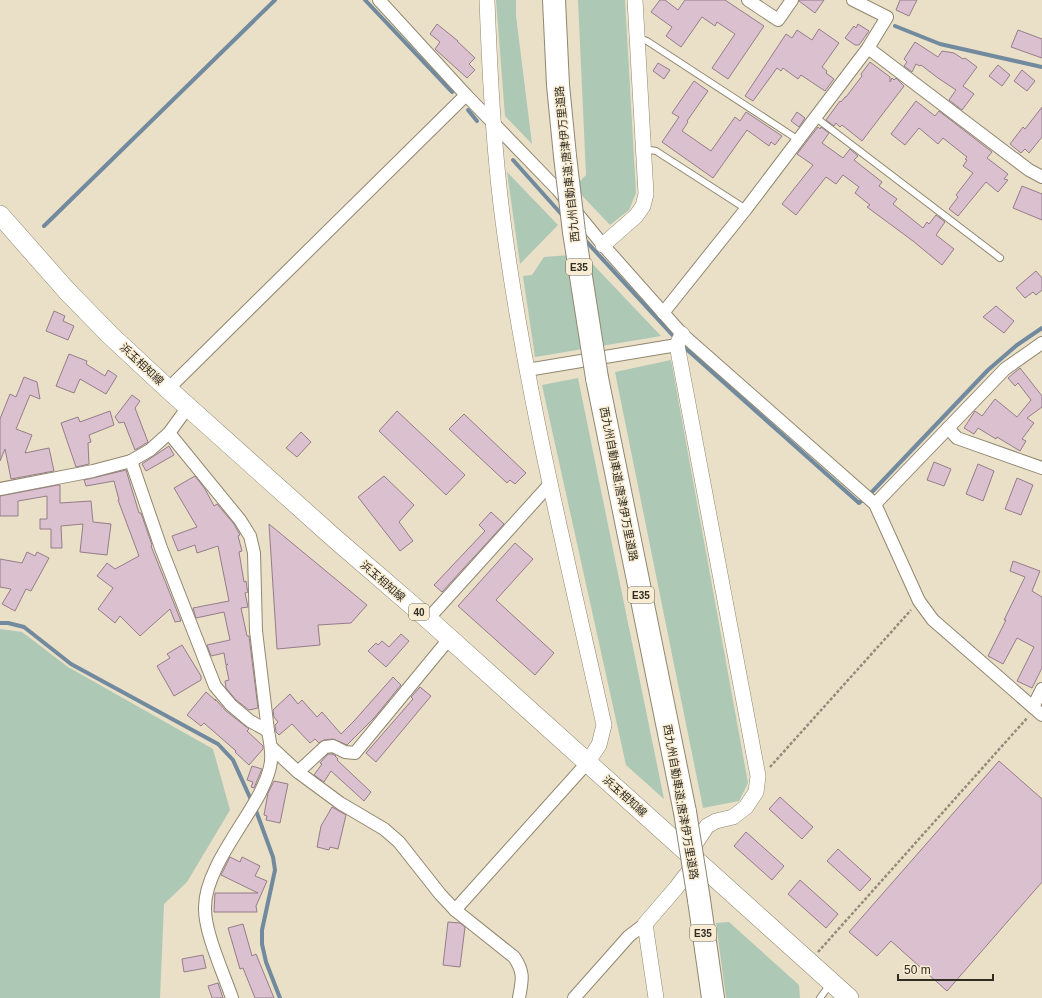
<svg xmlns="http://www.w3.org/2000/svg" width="1042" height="998" font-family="Helvetica,'Noto Sans JP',sans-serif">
<rect width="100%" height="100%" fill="#eadfc7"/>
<g fill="#adc8b5">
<path d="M496,0h20v16l16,128 -27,-28z"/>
<path d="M578,0h47l11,193 -7,17 -19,15 -36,-38 12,-12z"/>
<path d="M507,172l51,53 -38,39z"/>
<path d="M583,254l78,82 -126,21 -12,-81 9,-1 12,-18z"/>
<path d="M671,360l77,423 -9,18 -36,7 -88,-436z"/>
<path d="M578,378l86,421 -38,-34 -84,-380z"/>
<path d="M0,629l22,3 46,35 145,82 17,61 -43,72 -23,22 -4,94h-160z"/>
<path d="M729,922l70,63 1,13h-74l-10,-75z"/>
</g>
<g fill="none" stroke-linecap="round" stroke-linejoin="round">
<g stroke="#718a9e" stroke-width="4">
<path d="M365,0l87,92"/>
<path d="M895,26l45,18 102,23"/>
<path d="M468,110l9,11"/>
<path d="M513,160l50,56"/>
<path d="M44,226l231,-226"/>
<path d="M584,239l93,101"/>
<path d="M683,346l176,157 11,-9 118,-124 29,-25 25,-17"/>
<path d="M0,623h8l16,4 47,37 147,80 15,16 19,42"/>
<path d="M255,808l18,49 2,13 -13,60v14l4,18 14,36"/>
</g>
</g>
<g fill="#dbc1cf" stroke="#957d8a">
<path d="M660,0h5l13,10 7,-10h40l39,26 -36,53 -16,-11 23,-34 -18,-12 -2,4 -13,-9 -21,30 -15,-11 6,-9 -21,-15z"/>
<path d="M799,0h25l-9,13 -16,-12z"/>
<path d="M900,0h17l-8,16 -13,-6z"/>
<path d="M437,24l21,17h-1l18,17 -6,6 6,6 -8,8 -32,-29 5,-7 -10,-8z"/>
<path d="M858,24l11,7 -10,14h-4l-10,-7 9,-12 2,2z"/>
<path d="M819,29l20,14 -17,24 5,4 -1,2 8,6 -9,12 -24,-16 -3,4 -15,-11 -2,3 -4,-3 -24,33 -8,-5 41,-62 6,4 5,-8 15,10z"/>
<path d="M1018,30l24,9v19l-31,-11z"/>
<path d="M915,42l23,15 4,-6 12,2 9,6 2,-1 12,9 -14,19 11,8 -12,16 -13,-10 7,-10 -18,-12 -17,-13 -1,1 -4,-2 -4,8 -8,-6 3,-4 -3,-3z"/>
<path d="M870,62l20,15v5l2,-4 2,2 2,-2 8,8 -42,55 -20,-16 -2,2 -4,-4 -2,3 -8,-6 14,-19 1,1 4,-5h1l16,-21 -1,-2z"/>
<path d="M658,63l12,7 -6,9 -11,-8z"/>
<path d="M998,65l12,10 -8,11 -13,-10z"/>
<path d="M1022,70l13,11 -8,10 -13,-10z"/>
<path d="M694,81l14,10 -21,30 1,1 -6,9 29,20 24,-34 5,4 6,-9 36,24 -7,9 -4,-3 -2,4 -22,-16 -34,48 -51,-36 17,-25 -7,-4z"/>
<path d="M916,101l19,15 4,-5 53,41 -5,6 21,16 -4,5 4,1 -10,12 -12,-10 -28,34 -9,-7 9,-12 -2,-2 17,-22 -10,-7 4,-6 -2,-1 2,-2 -24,-19 -5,6 -19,-16 -14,17 -14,-11z"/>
<path d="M1042,107v30l-13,16 -4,-4 -4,4 -11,-9 13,-17 2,2z"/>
<path d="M797,112l8,6 -6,9 -8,-6z"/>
<path d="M818,127l2,2 1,-2 8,6 -7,10 21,15 7,-9 8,7 -4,4 28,22 -3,4 18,13 -4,5 30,24 4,-6 2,2 7,-9 9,7 -9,13 18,14 -12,16 -29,-24 -46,-34 3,-2 -15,-12 4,-6 -16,-12 -7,9 -10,-7 -30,38 -14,-11 31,-39 -16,-11z"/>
<path d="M1022,186l20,8v26l-29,-12z"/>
<path d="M1036,271l6,7v12l-6,5 -3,-3 -8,6 -9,-10z"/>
<path d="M996,306l18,15 -10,12 -21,-16z"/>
<path d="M54,311l11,5 -2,5 11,5 -6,14 -22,-9z"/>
<path d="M69,354l18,7 -1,3 19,12 3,-6 9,6 -11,18 -26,-15 -6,14 -18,-7z"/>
<path d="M1020,368l22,28v11l-15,11 7,5 -12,16 4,2 -6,10 -23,-14 -1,2 -18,-11 -4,6 -10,-6 11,-17 7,5 13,-17 22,18 14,-17 -13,-17 -3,3 -7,-8z"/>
<path d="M24,377l13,5 3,17 -10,-4 -14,34 16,6 -7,18 24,-5 5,23 -43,8 -6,-30 -5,12v-42l10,-25 6,3z"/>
<path d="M132,395l8,6 -5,7 13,34 -13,8 -11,-28 -5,1 -4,-6z"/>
<path d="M110,411l4,14 -25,10 2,7 -3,1 1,21 -13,3 -15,-44 17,-6 2,5z"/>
<path d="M397,411l68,64 -19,20 -67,-64z"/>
<path d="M464,414l62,59 -11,11 -5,-4 -3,3 -58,-54z"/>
<path d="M301,432l10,10 -14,15 -11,-9z"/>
<path d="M169,446l5,9 -28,16 -4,-7z"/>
<path d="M934,462l17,7 -7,17 -17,-6z"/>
<path d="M978,464l16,7 -11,30 -17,-7z"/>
<path d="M126,470l13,43h2l11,32 -1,1 30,75 -6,1 -5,-13 -30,27 -20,-20 -5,7 -17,-14 15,-21 -16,-12 10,-13 8,6 24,-13 -21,-56h1l-5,-19 -28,5 -2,-6z"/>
<path d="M195,476l10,13 9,17 3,-2 17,20 6,11 -2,1 4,15 -3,1 5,30 2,-1 1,7 1,4 -3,1 3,14 -7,1 6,28h2l9,72 -9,2 -13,-10 -10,-12 -1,-7 4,-1 -3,-14 2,-2 -2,1 -2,-12 -13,3 -4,-11 23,-5 -6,-28 -28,6 -3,-10 36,-7 -11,-55 -21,7 -2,-8 -17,6 -6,-15 25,-9 -23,-39z"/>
<path d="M384,476l30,29 -15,17 14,19 -13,10 -42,-54z"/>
<path d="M1017,478l16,7 -12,30 -16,-6z"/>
<path d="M58,485h2v18l31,-2 2,21 18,2 -4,31 -27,-3 3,-28 -22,2 1,22h-11v-19h-11v-10h7v-23l-29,5v15h-18v-20z"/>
<path d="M491,512l13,12 -62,68 -8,-7 51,-54 -6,-6z"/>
<path d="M269,524l98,81 -16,18 -33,2 2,20 -43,4z"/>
<path d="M515,543l18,16 -37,41 58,53 -19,22 -77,-69z"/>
<path d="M27,552l8,4 2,-4 12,6 -18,33 -5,-2 -11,22 -13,-7 9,-15 -11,-2v-28l22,4z"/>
<path d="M1013,561l27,10 -8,20 10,6v71l-10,20 -15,-7 17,-34 -17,-9 -14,26 -15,-8 18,-36h-2l21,-43 -15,-6z"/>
<path d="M401,634l8,7 -23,26 -18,-16 8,-8 2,2 4,-4 7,6z"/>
<path d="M182,645l19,31v4l-27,16 -17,-30 13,-8 -3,-4z"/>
<path d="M393,677l8,8 -27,33 -27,27 -14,-6 -9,1 -5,3 -4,-4 -5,4 -18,-19 -13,11 -3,-3 -1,-7 3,-3 -4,-5 -1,-7 17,-16 8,10 4,-4 15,17 5,-5 19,22 13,-13z"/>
<path d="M420,687l11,9 -55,66 -10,-9 47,-54 -2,-2z"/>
<path d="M206,692l10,9 -1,-2 2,2 9,10 23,18 -2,2 16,15v3l-14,16 -14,-13 1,-1 -32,-28 -3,3 -14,-11z"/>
<path d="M328,754h4l4,2h-1l3,3 -1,1 34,32 -7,9 -33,-30 -7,11 -10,-7 8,-11 -2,-1z"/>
<path d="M999,761l43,38v83l-95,109 -56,-50 -14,15 -28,-24z"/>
<path d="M252,766l10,3 -8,19 -3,-1 2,-5 -6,-2z"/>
<path d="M274,781l14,3 -8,39 -14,-3 1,-4 -3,-1 4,-22z"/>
<path d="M780,797l33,30 -11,12 -33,-30z"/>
<path d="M332,807l14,8 -8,34 -8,-2 -1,3 -12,-3 4,-21z"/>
<path d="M746,832l38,34 -12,14 -38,-34z"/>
<path d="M838,849l33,30 -11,12 -33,-30z"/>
<path d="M230,857l10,5 2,-5 18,9 -5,10 12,5 -11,25 1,6h-43l1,-19h43l-37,-18z"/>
<path d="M800,880l38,34 -12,14 -38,-34z"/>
<path d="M448,922l12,1 5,4 -5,40 -17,-2z"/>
<path d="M243,924l9,32 4,-2 18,44h-19l-12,-30 -3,1 -12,-41z"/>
<path d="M203,955l3,13 -22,4 -2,-13z"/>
<path d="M218,983l5,15h-11l-4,-12z"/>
</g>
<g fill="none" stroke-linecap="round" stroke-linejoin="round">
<g stroke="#918770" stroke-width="8">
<g id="service">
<path d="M639,38l8,3 150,98"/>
<path d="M815,117l185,141"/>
<path d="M644,149l12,2 90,58"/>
<path d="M820,998l11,-15"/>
</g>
</g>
<g stroke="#918770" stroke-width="14">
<g id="minor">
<path d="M379,0l87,95 92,95 45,55 79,89 193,170 44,97 14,19 109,95"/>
<path d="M748,0l30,20 14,-20"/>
<path d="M868,48l161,122 13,7"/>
<path d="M663,313l83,-104 122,-161 19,-31 -34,-17"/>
<path d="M527,370l150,-25"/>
<path d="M168,389l298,-294"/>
<path d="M948,428l9,10 85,30"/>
<path d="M169,433l71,87 10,16 4,17 2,78 12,100c2,10 4,20 3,30 -1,11 -6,22 -11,32 -17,33 -55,78 -55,114 -1,25 19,67 27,91"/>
<path d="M131,461l30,87 54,138 16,19 19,16 18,10"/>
<path d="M0,489l93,-18 38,-10 19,-11 19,-17 19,-26"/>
<path d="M875,504l130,-135 37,-26"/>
<path d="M428,619l122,-135"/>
<path d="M1033,707l9,-18"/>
<path d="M271,747l27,25 42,31 44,26 15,13 41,52 15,16 59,47c11,16 8,23 5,41"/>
<path d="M298,772l27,-25 8,-1 12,6 10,1 94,-114"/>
<path d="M455,910l132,-147"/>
<path d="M574,998l55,-62 16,-12"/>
</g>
</g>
<g stroke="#918770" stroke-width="16">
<g id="tertiary">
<path d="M487,0c3,79 7,158 18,236 23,165 63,327 99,489l-5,20 -12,18"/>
<path d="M603,245l33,-29 7,-10 3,-12 -11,-194"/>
<path d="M682,334l-5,11 81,431 -2,16 -10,15 -13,10 -17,4 -9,5 -17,26"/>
<path d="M656,998l-11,-74 31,-36 20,-26"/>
</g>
</g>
<g stroke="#918770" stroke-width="20">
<path id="primary" d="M0,215l67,76 43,44 58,54 165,148 95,82 421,379"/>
</g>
<g stroke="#918770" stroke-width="24">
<g id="motorway">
<path d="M554,0l4,85 7,71"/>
<path d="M597,378l88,434"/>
<path d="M699,900l14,98"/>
</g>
</g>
<g stroke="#928b79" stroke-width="2.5" stroke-dasharray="3 2" stroke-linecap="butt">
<path d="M770,767l141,-157"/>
<path d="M818,952l210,-235"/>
</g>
<use href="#service" stroke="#fff" stroke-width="6"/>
<use href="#minor" stroke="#fff" stroke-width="12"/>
<use href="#tertiary" stroke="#fff" stroke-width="15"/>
<use href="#primary" stroke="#fff" stroke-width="19"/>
<use href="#motorway" stroke="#fff" stroke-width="22"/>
<g stroke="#918770" stroke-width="24" stroke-linecap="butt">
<g id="motorway-bridge">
<path d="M565,156l9,76 23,146"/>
<path d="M685,812l14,88"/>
</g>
</g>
<use href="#motorway-bridge" stroke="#fff" stroke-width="22"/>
</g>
<g text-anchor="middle" stroke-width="3" stroke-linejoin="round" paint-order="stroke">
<g fill="#f8ecd3" stroke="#6d6658" stroke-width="1">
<rect x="566" y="259" width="26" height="16" rx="3"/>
<rect x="628" y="587" width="26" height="16" rx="3"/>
<rect x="409" y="604" width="20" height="16" rx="3"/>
<rect x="690" y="925" width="26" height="16" rx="3"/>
</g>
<g font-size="10" font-weight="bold" fill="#312d23">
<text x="579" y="271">E35</text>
<text x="641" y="599">E35</text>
<text x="419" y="616">40</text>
<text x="703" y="937">E35</text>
</g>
<g font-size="11" fill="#312d23" stroke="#f8ecd3">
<text transform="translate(567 164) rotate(-96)" y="4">西九州自動車道;唐津伊万里道路</text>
<text transform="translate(142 364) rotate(43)" y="4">浜玉相知線</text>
<text transform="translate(619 484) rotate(79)" y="4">西九州自動車道;唐津伊万里道路</text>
<text transform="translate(383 581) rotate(41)" y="4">浜玉相知線</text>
<text transform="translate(625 796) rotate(42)" y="4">浜玉相知線</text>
<text transform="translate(681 802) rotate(80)" y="4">西九州自動車道;唐津伊万里道路</text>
</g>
</g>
<path d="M898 974v6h95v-6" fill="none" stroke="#312d23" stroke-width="2"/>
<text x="904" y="974" font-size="12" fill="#312d23" stroke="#f8ecd3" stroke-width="3" paint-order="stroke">50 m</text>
</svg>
